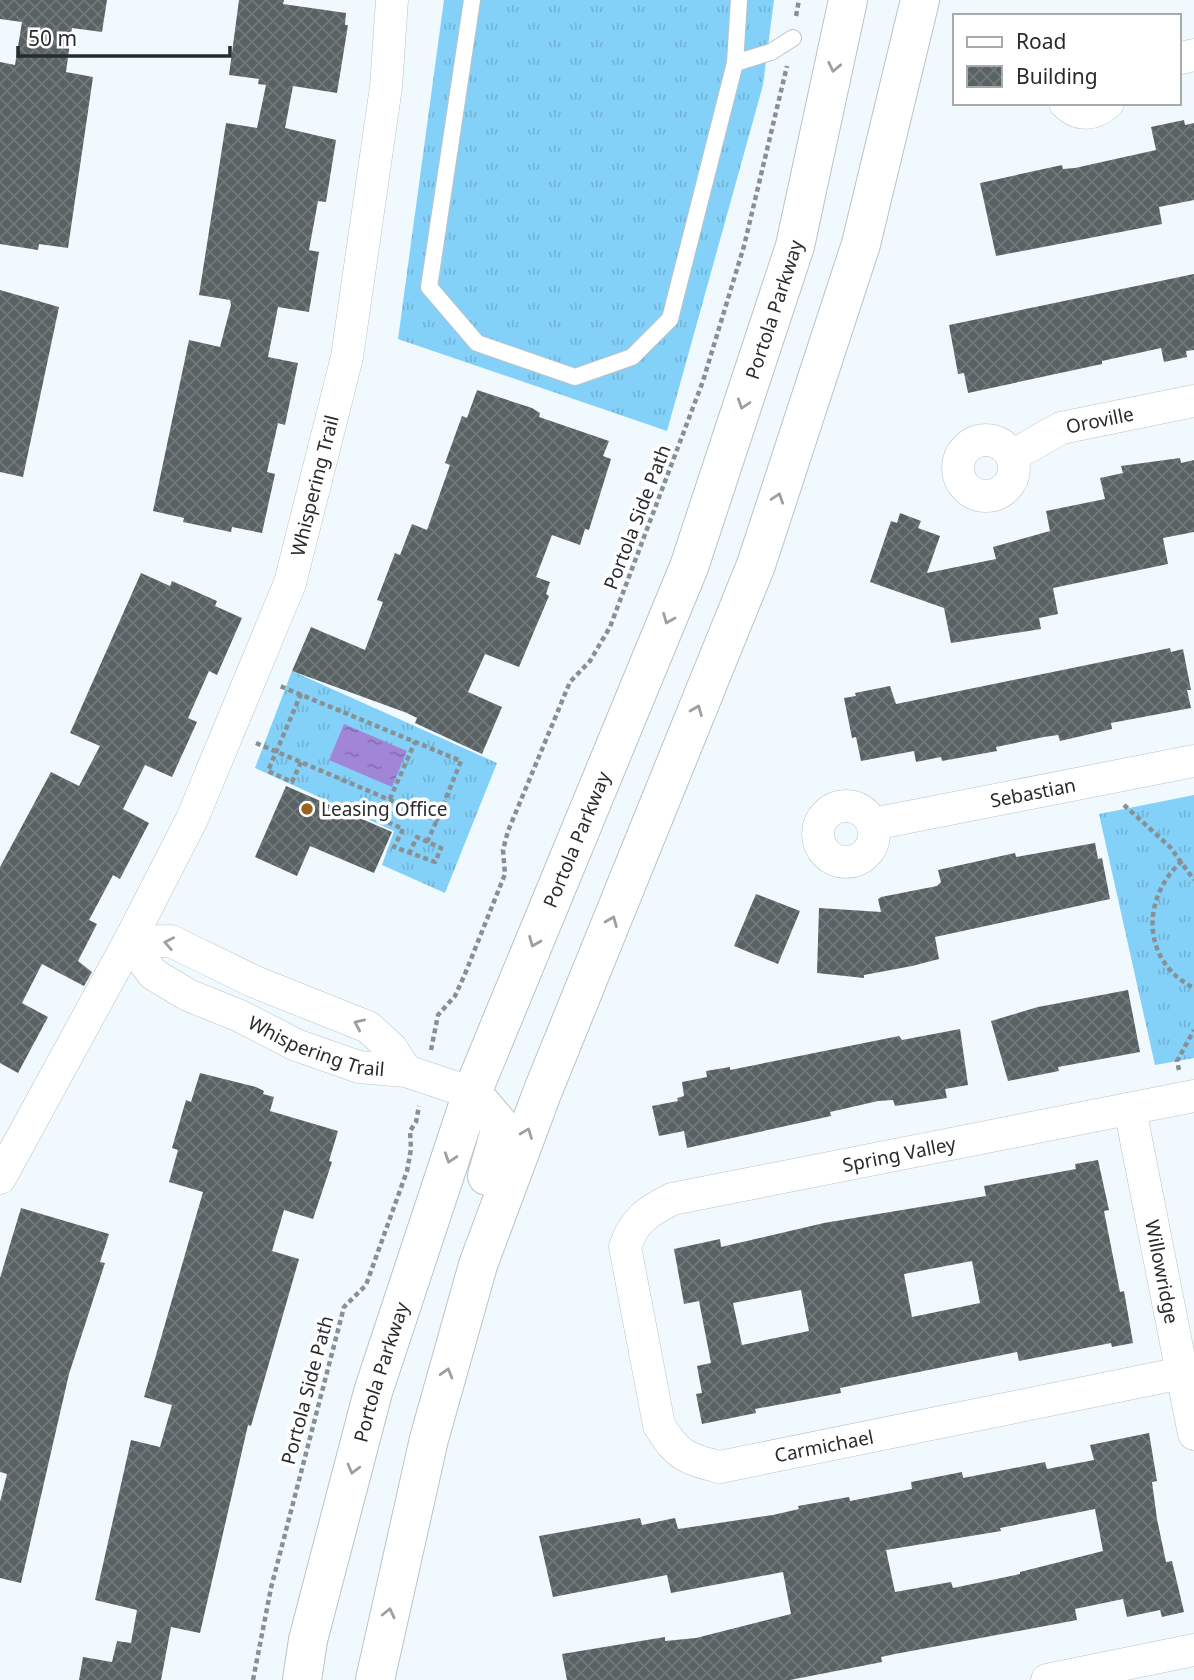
<svg xmlns="http://www.w3.org/2000/svg" width="1194" height="1680" viewBox="0 0 1194 1680" font-family="'Noto Sans',sans-serif">
<style>
.grass{fill:url(#grass-tufts)}
.water{fill:url(#water-ripples)}
.building{fill:url(#building-cross-hatch);fill-rule:evenodd}
.lines{fill:none;stroke-linecap:round;stroke-linejoin:round}
.lane-casing{stroke:#bac3c9;stroke-width:18}
.street-casing{stroke:#bac3c9;stroke-width:33}
.primary-casing{stroke:#bac3c9;stroke-width:40}
.path{stroke:#899093;stroke-width:4.5;stroke-dasharray:5 3.5;stroke-linecap:butt}
.lane{stroke:#fff;stroke-width:16}
.street{stroke:#fff;stroke-width:32}
.primary{stroke:#fff;stroke-width:38}
.oneway{stroke:#9ea0a0}
.poi-dot{fill:#9a611e;stroke:#fff;stroke-width:2.5}
.labels{text-anchor:middle;dominant-baseline:central;stroke-width:7;stroke-linejoin:round;paint-order:stroke}
.street-label{font-size:19px;fill:#282b2d;stroke:#fff}
.poi-label{font-size:19px;fill:#282b2d;stroke:#fff;text-anchor:start}
</style>
<defs>
<pattern id="grass-tufts" width="24" height="20" patternUnits="userSpaceOnUse" patternTransform="scale(1.75)"><rect width="24" height="20" fill="#83d1f9"/><path d="M3 7l-1-3M5 7V3M7 7l1-3M15 17l-1-3M17 17v-4M19 17l1-3" fill="none" stroke="#71b4d6"/></pattern>
<pattern id="water-ripples" width="26" height="14" patternUnits="userSpaceOnUse" patternTransform="scale(1.75)"><rect width="26" height="14" fill="#a186d7"/><path d="M2 4q2-2 4 0t4 0M15 11q2-2 4 0t4 0" fill="none" stroke="#836eaf"/></pattern>
<pattern id="building-cross-hatch" width="8" height="8" patternUnits="userSpaceOnUse" patternTransform="scale(1.75)"><rect width="8" height="8" fill="#586262"/><path d="M0 0l8 8M0 8l8-8" fill="none" stroke="#72797a"/></pattern>
</defs>
<rect width="100%" height="100%" fill="#eff9fe"/>
<g class="grass">
<path d="M444,0H774L763,85L667,431L398,339Z"/>
<path d="M292,671L497,763L445,893L382,865L394,831L255,768Z"/>
<path d="M1194,795V1058L1155,1065L1099,814Z"/>
</g>
<path class="water" d="M344,724L407,751L392,787L329,760Z"/>
<g class="building">
<path d="M0,0H107L102,32L72,28L66,72L93,77L68,248L39,244L38,250L0,244V62L15,65L22,22L0,19Z"/>
<path d="M239,0H284L283,4L346,13L345,25H348L337,93L293,86L285,128L336,140L326,202L318,201L309,250L319,252L309,312L278,307L268,357L298,363L285,425L278,423L267,472L275,474L262,533L232,527L231,532L183,522L184,518L153,511L189,340L220,347L231,305L230,300L199,295L226,123L257,128L266,85L258,84L259,79L229,75Z"/>
<path d="M1184,120L1185,125L1194,123V200L1159,207L1162,224L996,256L980,183L1062,165L1063,169L1075,168L1156,150L1151,127Z"/>
<path d="M1194,274V350L1186,351L1187,357L1164,362L1161,348L1102,361V364L968,393L964,373L958,374L949,325Z"/>
<path d="M0,290L59,307L23,477L0,472Z"/>
<path d="M477,390L532,408L540,413L539,417L609,441L603,456L611,459L589,530L585,529L580,545L552,535L536,577L550,582L546,594L549,596L519,667L485,654L468,692L502,707L482,754L415,723L417,718L407,713L292,671L311,627L365,650L383,602L377,600L395,553L400,555L412,524L427,530L450,465L445,463L462,416L467,418Z"/>
<path d="M1180,458L1181,463L1194,460V532L1163,538L1168,564L1053,588L1058,614L1039,618L1041,629L951,643L944,608L870,582L891,521L897,523L900,513L921,521L918,528L940,536L927,573L996,559L993,547L1050,531L1046,511L1105,499L1100,478L1123,473L1121,466Z"/>
<path d="M141,573L170,586L172,581L217,601L215,606L242,618L217,675L209,671L188,718L197,722L172,777L145,765L123,809L149,823L120,879L113,875L89,920L97,924L78,961L92,972L84,986L42,964L22,1003L48,1017L18,1073L0,1063V867L51,772L79,786L100,746L70,733Z"/>
<path d="M1170,648L1171,652L1183,649L1191,690H1187L1191,708L1111,723L1112,729L1060,741L1058,735L1044,737L996,747L997,751L942,761L941,757L916,762L914,751L861,761L856,737L852,738L844,698L856,696L855,693L890,686L896,704Z"/>
<path d="M286,786L392,832L374,873L310,846L297,876L255,857Z"/>
<path d="M1095,843L1098,859L1102,858L1110,899L935,937L939,959L912,966L864,975V978L817,973L819,908L881,912L878,899L881,897L937,886L941,882L938,870L1015,853L1016,857Z"/>
<path d="M756,894L800,911L778,964L734,946Z"/>
<path d="M1128,990L1140,1052L1058,1067L1059,1071L1008,1081L991,1021L1038,1007Z"/>
<path d="M960,1029L968,1085L945,1089L947,1098L895,1106L893,1100L878,1101L830,1112L831,1116L687,1148L684,1131L659,1136L652,1106L678,1101L677,1098L684,1096L682,1082L707,1077L706,1071L730,1067V1070L899,1036L902,1040Z"/>
<path d="M200,1073L256,1087L264,1091L263,1094L274,1097L270,1111L338,1131L329,1161L332,1162L313,1219L284,1210L272,1251L299,1259L251,1426L248,1425L200,1633L171,1627L161,1680H79L83,1657L112,1662L117,1641L131,1643L137,1610L95,1600L131,1440L160,1447L172,1405L144,1397L203,1192L169,1182L178,1150L172,1148L186,1100L191,1102Z"/>
<path d="M1098,1160L1109,1210L1104,1211L1120,1292L1124,1291L1133,1343L1112,1347L1111,1343L1019,1361L1017,1352L840,1388L841,1393L755,1409L756,1413L702,1424L696,1394L702,1393L697,1366L711,1363L699,1301L684,1304L674,1249L720,1239L721,1247L824,1223L986,1196L984,1186L1076,1169L1075,1164ZM972,1261L980,1303L912,1317L904,1274ZM801,1290L809,1331L742,1345L733,1303Z"/>
<path d="M21,1208L109,1234L100,1262L105,1263L69,1374L21,1583L0,1578V1502L7,1474L0,1472V1278Z"/>
<path d="M1149,1433L1157,1481L1152,1482L1157,1519L1166,1562L1172,1561L1184,1612L1162,1617L1160,1610L1127,1617L1123,1599L1075,1609L1077,1620L895,1654L881,1657L882,1662L790,1680H567L562,1654L665,1637V1641L696,1638L791,1614L783,1572L671,1593L667,1575L553,1597L539,1536L640,1518L642,1525L675,1518L678,1529L773,1515L799,1509L798,1506L849,1497L850,1501L912,1489L911,1482L962,1472L963,1478L1045,1462L1047,1469L1094,1460L1090,1445ZM1095,1509L1103,1551L1020,1572V1574L953,1588L951,1582L895,1592L886,1550L1001,1531L1000,1528Z"/>
</g>
<g class="lines">
<defs>
<g id="lane">
<path d="M472,0L429,287L477,343L575,377L632,357L670,319L735,63L739,0"/>
<path d="M735,63L771,52L793,38"/>
</g>
<g id="street">
<path d="M1178,59L1194,55"/>
<path d="M1065,103C1079,117 1094,115 1108,103"/>
<circle cx="986" cy="468" r="28"/>
<path id="s1" d="M1012,456L1061,428L1194,401"/>
<circle cx="846" cy="834" r="28"/>
<path id="s2" d="M873,824L1194,761"/>
<path id="s3" d="M129,942L153,974L188,995L240,1016L296,1045L359,1067L406,1071L472,1093"/>
<path d="M129,942L171,941L253,981L368,1027L392,1049L406,1071"/>
<path id="s4" d="M1130,1109L1194,1434"/>
<path id="s5" d="M0,1178L129,942L192,819L290,583L347,357L386,87L392,0"/>
<path id="s6" d="M1182,1373L720,1467C688,1460 676,1455 659,1425L625,1247C634,1220 647,1212 672,1199L1194,1096"/>
<path d="M1047,1680L1194,1650"/>
</g>
<g id="primary">
<path d="M472,1093L501,1127L487,1176"/>
<path id="s7" d="M302,1680L308,1640L373,1392L472,1093L689,567L795,246L848,0"/>
<path d="M375,1680L429,1439L478,1265L542,1093L756,565L861,244L920,0"/>
</g>
</defs>
<use href="#lane" class="lane-casing"/>
<use href="#street" class="street-casing"/>
<use href="#primary" class="primary-casing"/>
<g class="path">
<path d="M796,16L799,0"/>
<path d="M256,743L437,820L461,761L280,686"/>
<path d="M301,762L292,782L268,771L301,694"/>
<path d="M1124,805L1170,847L1194,880"/>
<path d="M427,842L437,820"/>
<path d="M409,854L417,837L441,848L435,862L394,847L403,829L381,819L415,742"/>
<path d="M1182,861C1140,899 1142,962 1194,988"/>
<path d="M431,1050L438,1015L455,996L465,974L505,874L503,850L508,831L570,682L590,661L610,627L703,381L744,246L787,66"/>
<path d="M1179,1070L1177,1061L1194,1030"/>
<path d="M253,1680L271,1588L344,1307L366,1285L407,1171L411,1149L410,1131L416,1122L419,1106"/>
</g>
<use href="#lane" class="lane"/>
<use href="#street" class="street"/>
<use href="#primary" class="primary"/>
</g>
<defs><path id="oneway-chevron" d="M-2-3.5L2.5 0L-2 3.5" fill="none" stroke-width="1.6" stroke-linecap="round" stroke-linejoin="round" transform="scale(1.75)"/></defs>
<g class="oneway">
<use href="#oneway-chevron" transform="translate(834 67) rotate(102)"/>
<use href="#oneway-chevron" transform="translate(743 404) rotate(108)"/>
<use href="#oneway-chevron" transform="translate(778 498) rotate(-72)"/>
<use href="#oneway-chevron" transform="translate(668 619) rotate(112)"/>
<use href="#oneway-chevron" transform="translate(697 710) rotate(-68)"/>
<use href="#oneway-chevron" transform="translate(612 921) rotate(-68)"/>
<use href="#oneway-chevron" transform="translate(534 942) rotate(112)"/>
<use href="#oneway-chevron" transform="translate(169 943) rotate(-169)"/>
<use href="#oneway-chevron" transform="translate(359 1024) rotate(-156)"/>
<use href="#oneway-chevron" transform="translate(527 1133) rotate(-69)"/>
<use href="#oneway-chevron" transform="translate(450 1158) rotate(108)"/>
<use href="#oneway-chevron" transform="translate(447 1373) rotate(-74)"/>
<use href="#oneway-chevron" transform="translate(353 1469) rotate(105)"/>
<use href="#oneway-chevron" transform="translate(389 1613) rotate(-77)"/>
</g>
<circle class="poi-dot" cx="307" cy="809" r="7"/>
<g class="labels">
<g class="street-label">
<text stroke="none"><textPath href="#s7" startOffset="1452">Portola Parkway</textPath></text>
<text stroke="none"><textPath href="#s1" startOffset="96">Oroville</textPath></text>
<text stroke="none"><textPath href="#s5" startOffset="763">Whispering Trail</textPath></text>
<text transform="translate(637 517) rotate(-69)">Portola Side Path</text>
<text stroke="none"><textPath href="#s2" startOffset="163">Sebastian</textPath></text>
<text stroke="none"><textPath href="#s7" startOffset="886">Portola Parkway</textPath></text>
<text stroke="none"><textPath href="#s3" startOffset="220">Whispering Trail</textPath></text>
<text stroke="none"><textPath href="#s6" startOffset="1031">Spring Valley</textPath></text>
<text stroke="none"><textPath href="#s4" startOffset="166">Willowridge</textPath></text>
<text stroke="none"><textPath href="#s7" startOffset="318">Portola Parkway</textPath></text>
<text transform="translate(307 1390) rotate(-75)">Portola Side Path</text>
<text transform="translate(824 1446) rotate(-11)">Carmichael</text>
</g>
<g class="poi-label">
<text x="321" y="809">Leasing Office</text>
</g>
</g>
<rect x="953" y="14" width="228" height="91" fill="#ffffff" stroke="#a9aaab" stroke-width="2"/>
<rect x="967" y="37" width="35" height="10" fill="#ffffff" stroke="#a9aaab" stroke-width="2"/>
<text x="1016" y="49" font-size="21" fill="#282b2d">Road</text>
<rect x="967" y="66" width="35" height="21" fill="url(#building-cross-hatch)" stroke="#a9aaab" stroke-width="2"/>
<text x="1016" y="84" font-size="21" fill="#282b2d">Building</text>
<path d="M18 46v10h212v-10" fill="none" stroke="#282b2d" stroke-width="3.5"/>
<text x="28" y="46" font-size="21" fill="#282b2d" stroke="#ffffff" stroke-width="5" paint-order="stroke">50 m</text>
</svg>
